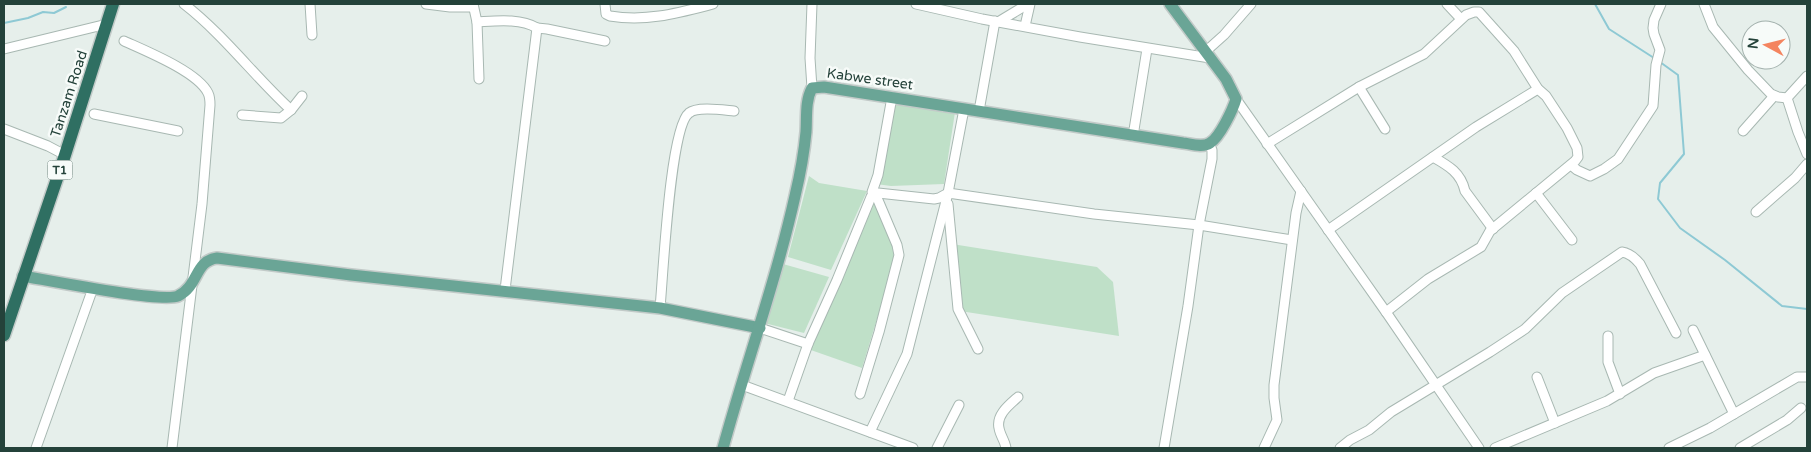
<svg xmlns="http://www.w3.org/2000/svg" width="1811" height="452" viewBox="0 0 1811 452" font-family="'Varela Round',sans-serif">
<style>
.green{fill:#bfe0c8}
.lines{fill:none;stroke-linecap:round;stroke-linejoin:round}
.stream{stroke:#8ec9d4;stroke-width:2}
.minor-casing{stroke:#a8b8b2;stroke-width:11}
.major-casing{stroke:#c2cac8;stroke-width:14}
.highway-casing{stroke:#c2cac8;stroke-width:15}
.minor{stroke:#fff;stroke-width:9}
.major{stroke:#6aa596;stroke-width:11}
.highway{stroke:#2f6f62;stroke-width:12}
.labels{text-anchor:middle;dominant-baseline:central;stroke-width:5;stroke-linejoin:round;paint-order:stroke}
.shield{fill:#f7fbf9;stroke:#637a73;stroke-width:1}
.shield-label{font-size:12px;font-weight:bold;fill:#24423a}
.street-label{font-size:14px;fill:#24423a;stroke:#f7fbf9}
</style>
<rect width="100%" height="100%" fill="#e6efeb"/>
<g class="green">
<path d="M887,103L955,112L944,184L891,186L876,184Z"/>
<path d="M809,176L819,183L867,191L831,270L788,257Z"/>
<path d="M875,197L899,247L862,368L808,349Z"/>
<path d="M952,244L1097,267L1113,282L1119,336L960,311Z"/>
<path d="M783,264L829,277L804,333L764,323Z"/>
</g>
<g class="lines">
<g class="stream">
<path d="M1595,4L1609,29L1654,58"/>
<path d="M4,23L28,18L43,12L54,13L66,7"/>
<path d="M1660,62L1678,75L1684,154L1660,183L1658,199L1680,228L1725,260L1782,306L1807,309"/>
</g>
<defs>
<g id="minor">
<path d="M184,4C224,35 254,76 291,110"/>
<path d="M310,4L312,35"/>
<path d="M426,4L450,7H473"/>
<path d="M473,4L477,22C496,21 520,18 537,28L505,290"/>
<path d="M605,4L606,14L610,16C647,22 678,13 713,4"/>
<path d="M812,4L810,58L812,88"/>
<path d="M916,4L982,19L1080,37L1210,58"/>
<path d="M1447,4L1461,19"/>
<path d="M1704,4L1713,27L1748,70L1771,94L1778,97L1787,98"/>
<path d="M477,22L479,79"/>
<path d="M998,22L1028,4"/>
<path d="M1025,26L1030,4"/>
<path d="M537,28L547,29L605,41"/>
<path d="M124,41C146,51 198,72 208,93C210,97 210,101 210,105L202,204L172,448"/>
<path d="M4,49L107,24"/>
<path d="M1205,52L1224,35L1251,4"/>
<path d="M1807,76L1787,98L1798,132L1807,154"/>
<path d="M1359,87L1385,129"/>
<path d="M1236,99L1386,312L1479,448"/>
<path d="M979,111L995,21"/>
<path d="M94,114L178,131"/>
<path d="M242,115L281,118L291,110L302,96"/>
<path d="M4,129L48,146L65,155"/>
<path d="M1743,131L1774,96"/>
<path d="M1133,136L1147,49"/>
<path d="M1267,144L1359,87L1424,54L1466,15L1474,12H1479L1514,51L1538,89L1546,96L1567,128L1577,148L1578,157L1575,161L1490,231L1481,247L1428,279L1386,312"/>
<path d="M1433,157C1449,166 1461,173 1465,191L1493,229"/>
<path d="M1571,165L1577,170L1590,176L1604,169L1618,159L1653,106L1656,65L1660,50L1654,34L1653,28L1654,20L1661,4"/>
<path d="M872,192L878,175L892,97"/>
<path d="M1536,193L1572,240"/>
<path d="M948,204L958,309L978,349"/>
<path d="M1756,212L1795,178L1807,164"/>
<path d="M1328,230L1476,127L1538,89"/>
<path d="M660,308C663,277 670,127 689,113C697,106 723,110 734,111"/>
<path d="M760,328L808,344"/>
<path d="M1693,330L1734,414"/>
<path d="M1608,336V362L1620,394"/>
<path d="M1537,377L1555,423"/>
<path d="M742,385L913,448"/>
<path d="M860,394L879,332L899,255L897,245L875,193"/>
<path d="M788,401L808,344L837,280L871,197L875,193H878L934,199L939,198L948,193L964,109"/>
<path d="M870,432L907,354L948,193L1094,214L1199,225L1292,240"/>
<path d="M36,448L93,288"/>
<path d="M937,448L959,405"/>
<path d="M1006,448C1005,441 1000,435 999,428C996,415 1009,405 1018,397"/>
<path d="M1164,448L1188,306L1199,225L1212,159V150L1209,144"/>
<path d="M1264,448L1277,420L1274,398V385L1296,213L1301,191"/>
<path d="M1340,448L1350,440L1369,430L1391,412L1490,352L1525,329L1562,293L1622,252C1630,253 1635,258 1640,264L1676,333"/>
<path d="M1495,448L1607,401L1654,373L1705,355"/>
<path d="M1669,448L1710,428L1797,377H1807"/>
<path d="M1740,448L1787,420L1801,408"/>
</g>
<g id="major">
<path d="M23,276C47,280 161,303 178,296C199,286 194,261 217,258L351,275L660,308L760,328"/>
<path d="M723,448C746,364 776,281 795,196C800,175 804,154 806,132C807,117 805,101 812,88L824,87L1183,143C1191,144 1203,148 1210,143C1220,137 1233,109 1236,99L1226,79L1170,4"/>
</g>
<path id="highway" d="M4,335L65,155L113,4"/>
</defs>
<use href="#minor" class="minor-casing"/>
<use href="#major" class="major-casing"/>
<use href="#highway" class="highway-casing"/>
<use href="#minor" class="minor"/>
<use href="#major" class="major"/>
<use href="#highway" class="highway"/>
</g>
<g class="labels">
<rect class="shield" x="47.5" y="160.5" width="25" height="19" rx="4"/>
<g class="shield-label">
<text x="60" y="170">T1</text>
</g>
<g class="street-label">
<text transform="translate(870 79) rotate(8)">Kabwe street</text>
<text transform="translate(69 94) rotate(-72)">Tanzam Road</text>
</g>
</g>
<rect width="1811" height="452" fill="none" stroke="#24423a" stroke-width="10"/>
<g transform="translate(1766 45) rotate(277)"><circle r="24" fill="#f7fbf9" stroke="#a3b1ad"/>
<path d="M0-4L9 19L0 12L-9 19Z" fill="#f4845f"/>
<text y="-8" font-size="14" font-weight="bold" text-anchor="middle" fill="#24423a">N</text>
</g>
</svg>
